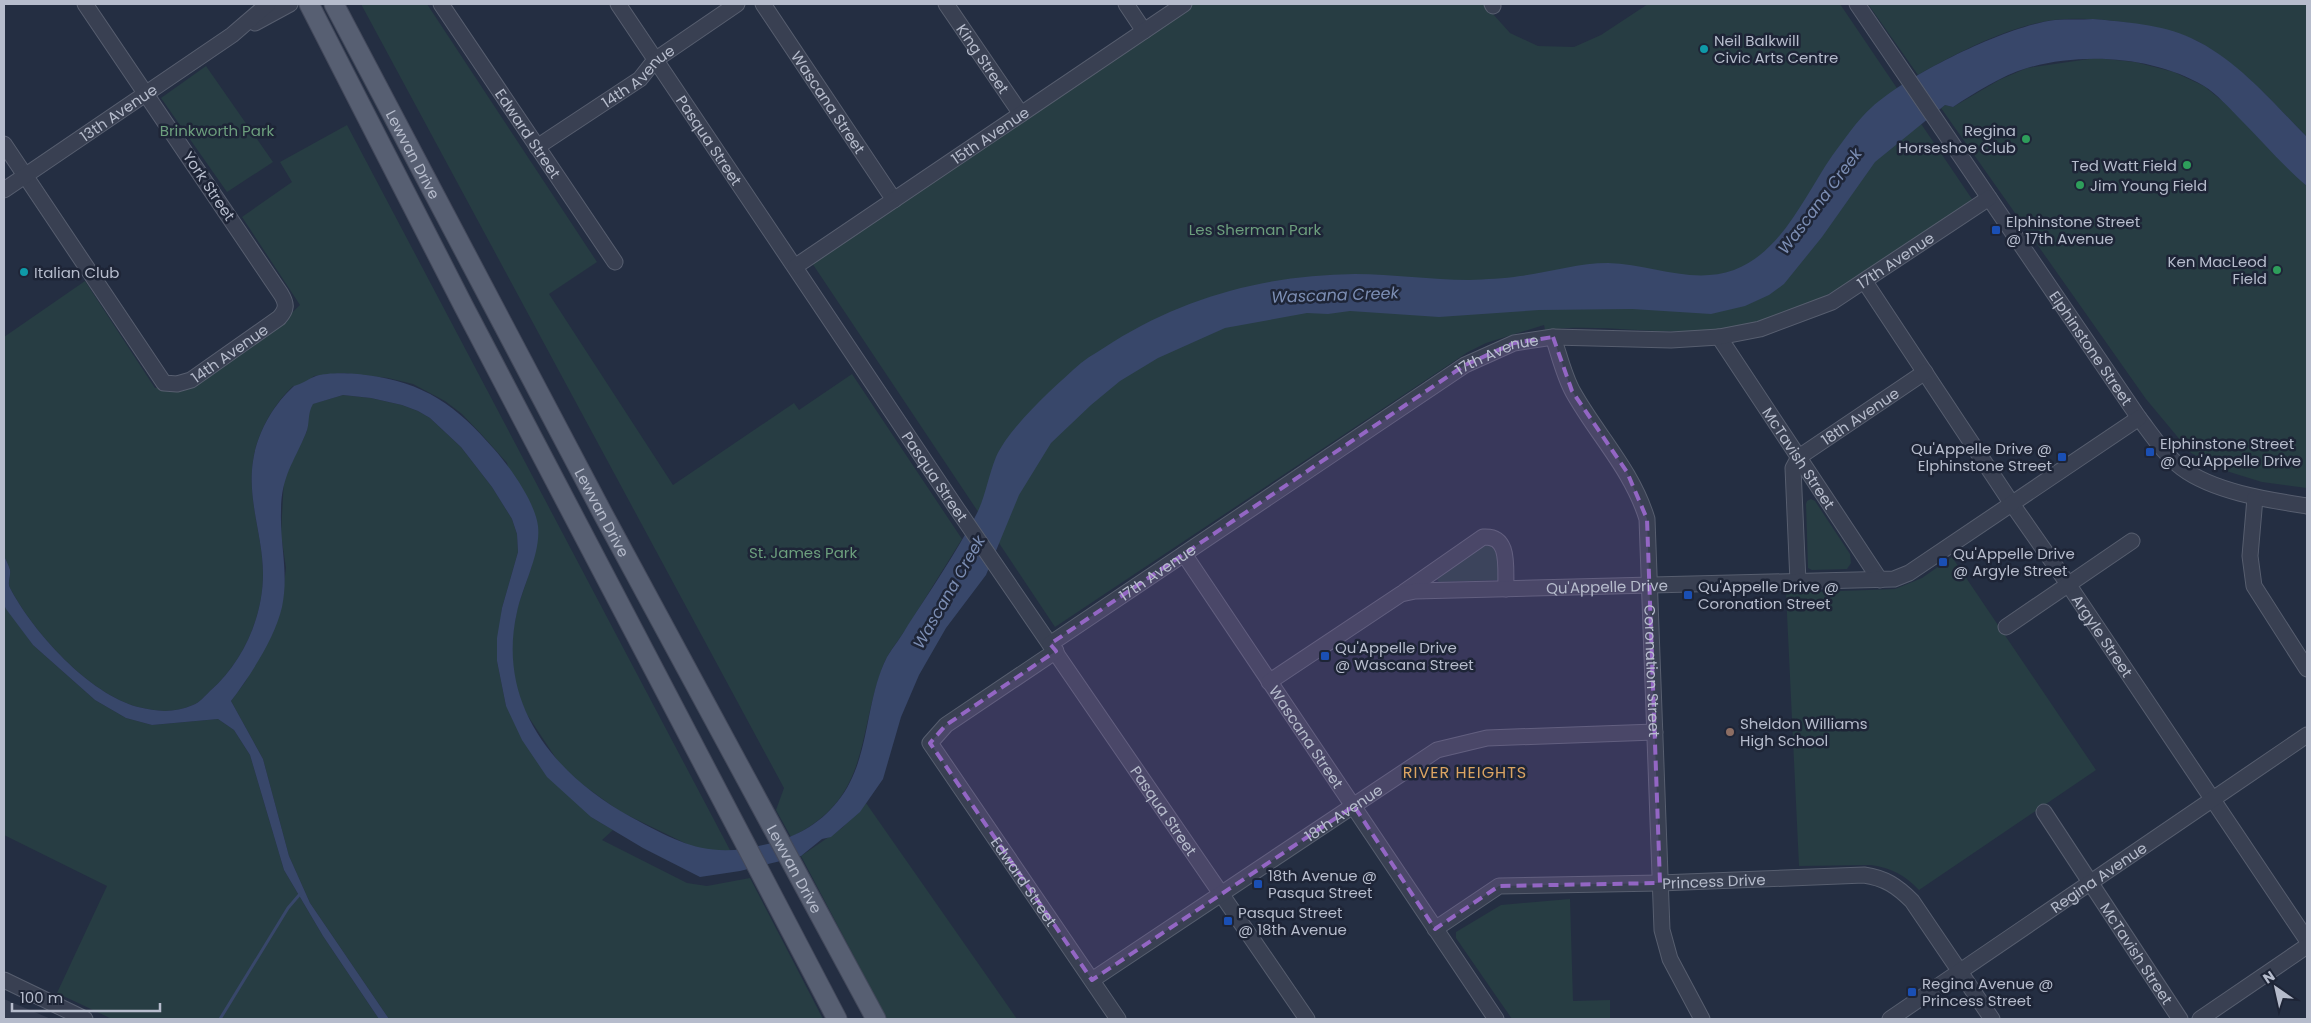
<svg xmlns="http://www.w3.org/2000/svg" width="2311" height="1023" viewBox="0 0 2311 1023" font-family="Poppins,sans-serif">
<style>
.airport{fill:#333b4f}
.green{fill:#273d43}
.water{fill:#38476a}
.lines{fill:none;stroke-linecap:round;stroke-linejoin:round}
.stream{stroke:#38476a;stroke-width:3}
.minor-casing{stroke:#575e6f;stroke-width:17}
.major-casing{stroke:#43495b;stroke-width:21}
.minor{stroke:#394052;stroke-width:15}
.major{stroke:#575f72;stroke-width:19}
.marked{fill:#9366c4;fill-opacity:0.2;stroke:#9366c4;stroke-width:4;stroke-dasharray:10 6;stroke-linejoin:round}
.culture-dot{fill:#0f9aa8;stroke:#1e2537;stroke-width:2}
.leisure-dot{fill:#2e9e5b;stroke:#1e2537;stroke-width:2}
.transit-dot{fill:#1a4fb4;stroke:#1e2537;stroke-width:2}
.education-dot{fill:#8d6e63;stroke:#1e2537;stroke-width:2}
.labels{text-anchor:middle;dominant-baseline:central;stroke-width:5;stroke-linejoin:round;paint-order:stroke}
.poi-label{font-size:15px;fill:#b6bccc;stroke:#1e2537;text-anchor:start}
.street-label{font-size:15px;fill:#b6bccc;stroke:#1e2537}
.park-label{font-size:15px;fill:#6c9e7d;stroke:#1e2537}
.water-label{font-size:16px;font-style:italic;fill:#7c8eb4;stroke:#1e2537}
.neighbourhood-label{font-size:16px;letter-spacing:1px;fill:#dba462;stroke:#1e2537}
</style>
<rect width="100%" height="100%" fill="#242e42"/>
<path class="airport" d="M4,999L51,1019H4Z"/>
<g class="green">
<path d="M361,4H427L597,262L549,294L673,485L794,403L799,410L852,374L962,539C944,568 926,597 908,626C901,637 891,649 885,661C856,731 873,798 791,837L776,810L784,788Z"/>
<path d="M1193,4H1484L1510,33L1538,46L1574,47L1601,35L1648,4H1840L1974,202C1894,255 1814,319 1715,330C1658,336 1602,323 1545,330L1544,325L1486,343L1468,352L1055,627L812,263Z"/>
<path d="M1868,4H2307V137C2277,107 2248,74 2212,50C2193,36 2171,31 2149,27C2118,20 2085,17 2054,20C2009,26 1957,53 1918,75Z"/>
<path d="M2096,58L2135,62L2174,72L2204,86L2226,104L2307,186V488L2262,482L2223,470L2191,453L2146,399L1941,108L1945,105L1953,107L1999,80L2027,68Z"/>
<path d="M206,66L273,162L227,192L161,98Z"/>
<path d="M347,125L731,852L697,849L619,811L579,782L559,763L526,713L517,692L512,670L511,641L518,606L532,565L507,463L482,435L462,414L445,401L413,384L388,378L343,373L314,376L301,387L293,386C273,405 257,433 253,461C247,500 263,536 263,574C263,617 243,662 210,691C205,696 199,703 193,705C174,713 158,712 138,707C89,694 33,632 10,588C7,583 11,576 10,570C9,566 6,560 4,556V337L85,281L155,388H189L268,336L300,305L242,217L292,182L280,162Z"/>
<path d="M343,395L371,398L402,405L418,411L430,418L461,447L492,487L512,519L517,534L518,552L502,608L497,661L506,706L591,817L613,830L602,840L687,883L707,886L750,878L823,1019H389L310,903L289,856L263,759L231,701L245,682L267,642L281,608L286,568L281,534L284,478L307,431L308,413L312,404Z"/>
<path d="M1811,499L1815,501L1850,554L1851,563L1847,569L1812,570L1808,568L1806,504L1807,501Z"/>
<path d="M1486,543C1500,549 1500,564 1501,578L1497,580L1439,582L1436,578Z"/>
<path d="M1952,557L2096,770L1919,890C1905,875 1891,868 1871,865L1799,866L1786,593L1895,589L1922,578Z"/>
<path d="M4,605L33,645L95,700L126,718L152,725L218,719L234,730L250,755L284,870L323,936L379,1019H112L57,993L107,886L4,835Z"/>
<path d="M866,803L1017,1019H887L801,856L842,828Z"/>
<path d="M1570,899L1573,1001L1610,1000V1019H1512L1456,938V932L1501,905Z"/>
</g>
<path class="water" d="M2093,19C2125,22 2161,24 2191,38C2237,59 2272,102 2307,137V186C2283,166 2262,141 2240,119C2229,108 2217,94 2204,86C2153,56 2083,52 2027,68C2001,76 1976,92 1953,107L1945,105L1875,162L1822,237L1784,284L1769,295L1745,306L1711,314L1632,309L1539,310L1439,317L1350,311L1328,314L1307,313L1225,328L1158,358L1120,381L1091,405L1051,443L1019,495L986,575L946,628L919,675L901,717L883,779L860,812L831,837L822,839L801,856L740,871L700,877L643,848L591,817L547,777L522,740L506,706L497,661V638L502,608L518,552L517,534L512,519L492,487L461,447L430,418L418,411L402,405L371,398L343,395L313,404C307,414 310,424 306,433C293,464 281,477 281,512C280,546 289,573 282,607C275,638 250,676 231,701L263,759L289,856L310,903L389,1019H379L323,936L284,870L250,755L234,730L218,719L152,725L126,718L95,700L33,645L6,609L4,605V556C6,560 9,566 10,570C11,576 7,583 10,588C33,632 89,694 138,707C158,712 174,713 193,705C199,703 205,696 210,691C243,662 263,617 263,574C263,536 247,500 253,461C257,433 273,405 294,386C302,384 308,379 316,376C328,372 353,373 366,375C424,382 457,406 494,449C510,467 535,502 538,526C541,554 523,584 517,612C496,703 554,775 631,817C679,843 708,859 763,845C794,838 818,826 838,801C871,760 864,702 887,657C893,647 902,636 908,625C931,590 955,554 975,517C985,499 988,477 996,457C1010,426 1055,386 1081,363C1091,355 1103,349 1113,342C1187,296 1268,275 1355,274C1393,274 1431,280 1469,280C1486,279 1504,279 1520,276C1550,272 1579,263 1608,263C1651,264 1692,285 1734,270C1782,252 1805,195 1832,156C1844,140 1857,120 1872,107C1909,74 2006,26 2055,20C2067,19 2081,20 2093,19Z"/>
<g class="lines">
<path class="stream" d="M220,1019L288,908L300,894"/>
<defs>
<g id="minor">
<path id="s1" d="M441,4L615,262"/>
<path id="s2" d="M618,4L955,506L1307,1019"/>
<path id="s3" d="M763,4L894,200"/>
<path id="s4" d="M946,4L1021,114"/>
<path d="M1126,4L1144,31"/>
<path d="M1492,4L1493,6"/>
<path id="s5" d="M1857,4L2139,418C2152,435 2165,455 2182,468C2214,492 2269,500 2307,506"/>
<path d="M255,23L290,4"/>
<path id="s6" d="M4,144L164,383L177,384L191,380L279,318C287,309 287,304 281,294L85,4"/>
<path id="s7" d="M537,147L640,79L655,60L737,4"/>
<path id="s8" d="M4,190L232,35L268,4"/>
<path id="s9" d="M796,266L1184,4"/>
<path id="s10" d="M1865,282L2012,504L2068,584L2307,940"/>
<path id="s11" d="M1553,337C1559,354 1564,376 1573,392C1597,435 1632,470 1647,519L1662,930L1670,959L1702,1019"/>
<path id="s12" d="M1719,337L1880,580"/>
<path d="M2255,498L2250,556L2254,586L2307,669"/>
<path id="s13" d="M1184,554L1496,1019"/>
<path id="s14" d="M1798,582L1793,468L1799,457L1925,372"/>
<path d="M1404,592L1483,537C1511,535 1505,568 1506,589"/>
<path d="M2006,627L2132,541"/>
<path id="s15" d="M1050,644L1465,365L1514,343L1553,337L1671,340L1719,337L1760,329L1832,302L1989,198"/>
<path id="s16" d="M1056,651L946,725L930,743L1118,1019"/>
<path id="s17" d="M1269,682L1401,594L1415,591L1894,579L1909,573L2139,418"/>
<path id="s18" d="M2044,812L2180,1019"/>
<path id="s19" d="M1435,929L1499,886L1660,883L1864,875C1885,878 1897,886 1912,901L1992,1019"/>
<path d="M4,980L85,1019"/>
<path id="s20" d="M1092,980L1437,750L1487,738L1655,732"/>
<path id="s21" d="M1890,1019L2307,735"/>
<path d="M2200,1019L2307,946"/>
</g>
<g id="major">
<path d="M309,4L463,305L837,1019"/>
<path id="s22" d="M334,4L603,514L876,1019"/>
</g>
</defs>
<use href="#minor" class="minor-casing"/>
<use href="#major" class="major-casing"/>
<use href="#minor" class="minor"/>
<use href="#major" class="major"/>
</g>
<path class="marked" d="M1553,337L1572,391L1627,472L1647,519L1660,883L1499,886L1435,929L1354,806L1092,980L930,743L946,725L1056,651L1050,644L1465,365L1514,343Z"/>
<g class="culture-dot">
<circle cx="1704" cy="49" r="5"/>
<circle cx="24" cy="272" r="5"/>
</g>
<g class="leisure-dot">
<circle cx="2026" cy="139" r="5"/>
<circle cx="2187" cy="165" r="5"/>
<circle cx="2080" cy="185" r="5"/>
<circle cx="2277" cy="270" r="5"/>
</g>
<g class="transit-dot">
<rect x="1991" y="225" width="10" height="10" rx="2.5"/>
<rect x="2145" y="447" width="10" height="10" rx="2.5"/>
<rect x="2057" y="452" width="10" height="10" rx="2.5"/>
<rect x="1938" y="557" width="10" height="10" rx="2.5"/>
<rect x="1683" y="590" width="10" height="10" rx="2.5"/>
<rect x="1320" y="651" width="10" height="10" rx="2.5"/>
<rect x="1253" y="879" width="10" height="10" rx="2.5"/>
<rect x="1223" y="916" width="10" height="10" rx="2.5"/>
<rect x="1907" y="987" width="10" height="10" rx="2.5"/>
</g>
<circle class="education-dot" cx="1730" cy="732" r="5"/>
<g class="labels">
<g class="poi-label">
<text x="1714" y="40">Neil Balkwill<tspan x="1714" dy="17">Civic Arts Centre</tspan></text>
<text x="2016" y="130" text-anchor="end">Regina<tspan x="2016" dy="17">Horseshoe Club</tspan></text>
<text x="2177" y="165" text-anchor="end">Ted Watt Field</text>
<text x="2090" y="185">Jim Young Field</text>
<text x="2006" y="221">Elphinstone Street<tspan x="2006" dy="17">@ 17th Avenue</tspan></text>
<text x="2267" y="261" text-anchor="end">Ken MacLeod<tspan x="2267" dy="17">Field</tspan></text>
<text x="34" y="272">Italian Club</text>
<text x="2160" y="443">Elphinstone Street<tspan x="2160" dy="17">@ Qu'Appelle Drive</tspan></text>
<text x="2052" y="448" text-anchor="end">Qu'Appelle Drive @<tspan x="2052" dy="17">Elphinstone Street</tspan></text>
<text x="1953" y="553">Qu'Appelle Drive<tspan x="1953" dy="17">@ Argyle Street</tspan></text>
<text x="1698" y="586">Qu'Appelle Drive @<tspan x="1698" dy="17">Coronation Street</tspan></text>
<text x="1335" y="647">Qu'Appelle Drive<tspan x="1335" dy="17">@ Wascana Street</tspan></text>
<text x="1740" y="723">Sheldon Williams<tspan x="1740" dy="17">High School</tspan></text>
<text x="1268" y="875">18th Avenue @<tspan x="1268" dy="17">Pasqua Street</tspan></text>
<text x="1238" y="912">Pasqua Street<tspan x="1238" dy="17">@ 18th Avenue</tspan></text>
<text x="1922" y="983">Regina Avenue @<tspan x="1922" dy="17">Princess Street</tspan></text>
</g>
<g class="street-label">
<text stroke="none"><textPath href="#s4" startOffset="66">King Street</textPath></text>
<text stroke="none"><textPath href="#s7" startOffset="124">14th Avenue</textPath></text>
<text stroke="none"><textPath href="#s3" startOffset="118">Wascana Street</textPath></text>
<text stroke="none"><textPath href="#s8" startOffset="138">13th Avenue</textPath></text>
<text stroke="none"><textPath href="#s1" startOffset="156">Edward Street</textPath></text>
<text stroke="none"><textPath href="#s9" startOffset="234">15th Avenue</textPath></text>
<text stroke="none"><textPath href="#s2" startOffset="164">Pasqua Street</textPath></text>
<text stroke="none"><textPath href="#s22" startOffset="170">Lewvan Drive</textPath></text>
<text transform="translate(209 186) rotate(56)">York Street</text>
<text stroke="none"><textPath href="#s15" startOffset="954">17th Avenue</textPath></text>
<text stroke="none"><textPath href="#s5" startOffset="416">Elphinstone Street</textPath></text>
<text stroke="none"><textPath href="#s6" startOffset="362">14th Avenue</textPath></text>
<text stroke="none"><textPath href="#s15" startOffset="534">17th Avenue</textPath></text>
<text stroke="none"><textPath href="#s14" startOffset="200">18th Avenue</textPath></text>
<text stroke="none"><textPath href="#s12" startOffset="145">McTavish Street</textPath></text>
<text stroke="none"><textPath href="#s2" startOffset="569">Pasqua Street</textPath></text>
<text stroke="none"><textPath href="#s22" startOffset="575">Lewvan Drive</textPath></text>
<text stroke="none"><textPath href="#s15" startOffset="129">17th Avenue</textPath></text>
<text stroke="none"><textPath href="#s17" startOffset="365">Qu'Appelle Drive</textPath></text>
<text stroke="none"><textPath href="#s10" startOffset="426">Argyle Street</textPath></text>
<text stroke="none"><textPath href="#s11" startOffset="358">Coronation Street</textPath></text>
<text stroke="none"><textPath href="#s13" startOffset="220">Wascana Street</textPath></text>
<text stroke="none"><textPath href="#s2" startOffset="974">Pasqua Street</textPath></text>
<text stroke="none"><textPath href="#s20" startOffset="302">18th Avenue</textPath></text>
<text stroke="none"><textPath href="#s22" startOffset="980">Lewvan Drive</textPath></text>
<text stroke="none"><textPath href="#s21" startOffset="252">Regina Avenue</textPath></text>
<text stroke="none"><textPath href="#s16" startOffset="324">Edward Street</textPath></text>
<text stroke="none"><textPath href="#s19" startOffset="292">Princess Drive</textPath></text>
<text stroke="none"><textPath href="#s18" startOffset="169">McTavish Street</textPath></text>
</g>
<g class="park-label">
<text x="217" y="130">Brinkworth Park</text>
<text x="1255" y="229">Les Sherman Park</text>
<text x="803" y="552">St. James Park</text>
</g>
<g class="water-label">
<text transform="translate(1820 201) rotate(-53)">Wascana Creek</text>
<text transform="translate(1335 295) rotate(-2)">Wascana Creek</text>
<text transform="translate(949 592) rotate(-60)">Wascana Creek</text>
</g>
<g class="neighbourhood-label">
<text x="1465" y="772">RIVER HEIGHTS</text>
</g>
</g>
<rect width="2311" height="1023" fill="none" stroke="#b6bccc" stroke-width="10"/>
<g transform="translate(2276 988) rotate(326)" stroke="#1e2537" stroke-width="4" paint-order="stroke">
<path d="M0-4L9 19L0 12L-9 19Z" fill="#b6bccc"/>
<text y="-8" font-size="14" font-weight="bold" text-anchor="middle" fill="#b6bccc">N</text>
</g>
<path d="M12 1003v8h148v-8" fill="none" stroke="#b6bccc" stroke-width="2.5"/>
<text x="20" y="1003" font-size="15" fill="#b6bccc" stroke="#1e2537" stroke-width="4" paint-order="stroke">100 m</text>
</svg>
